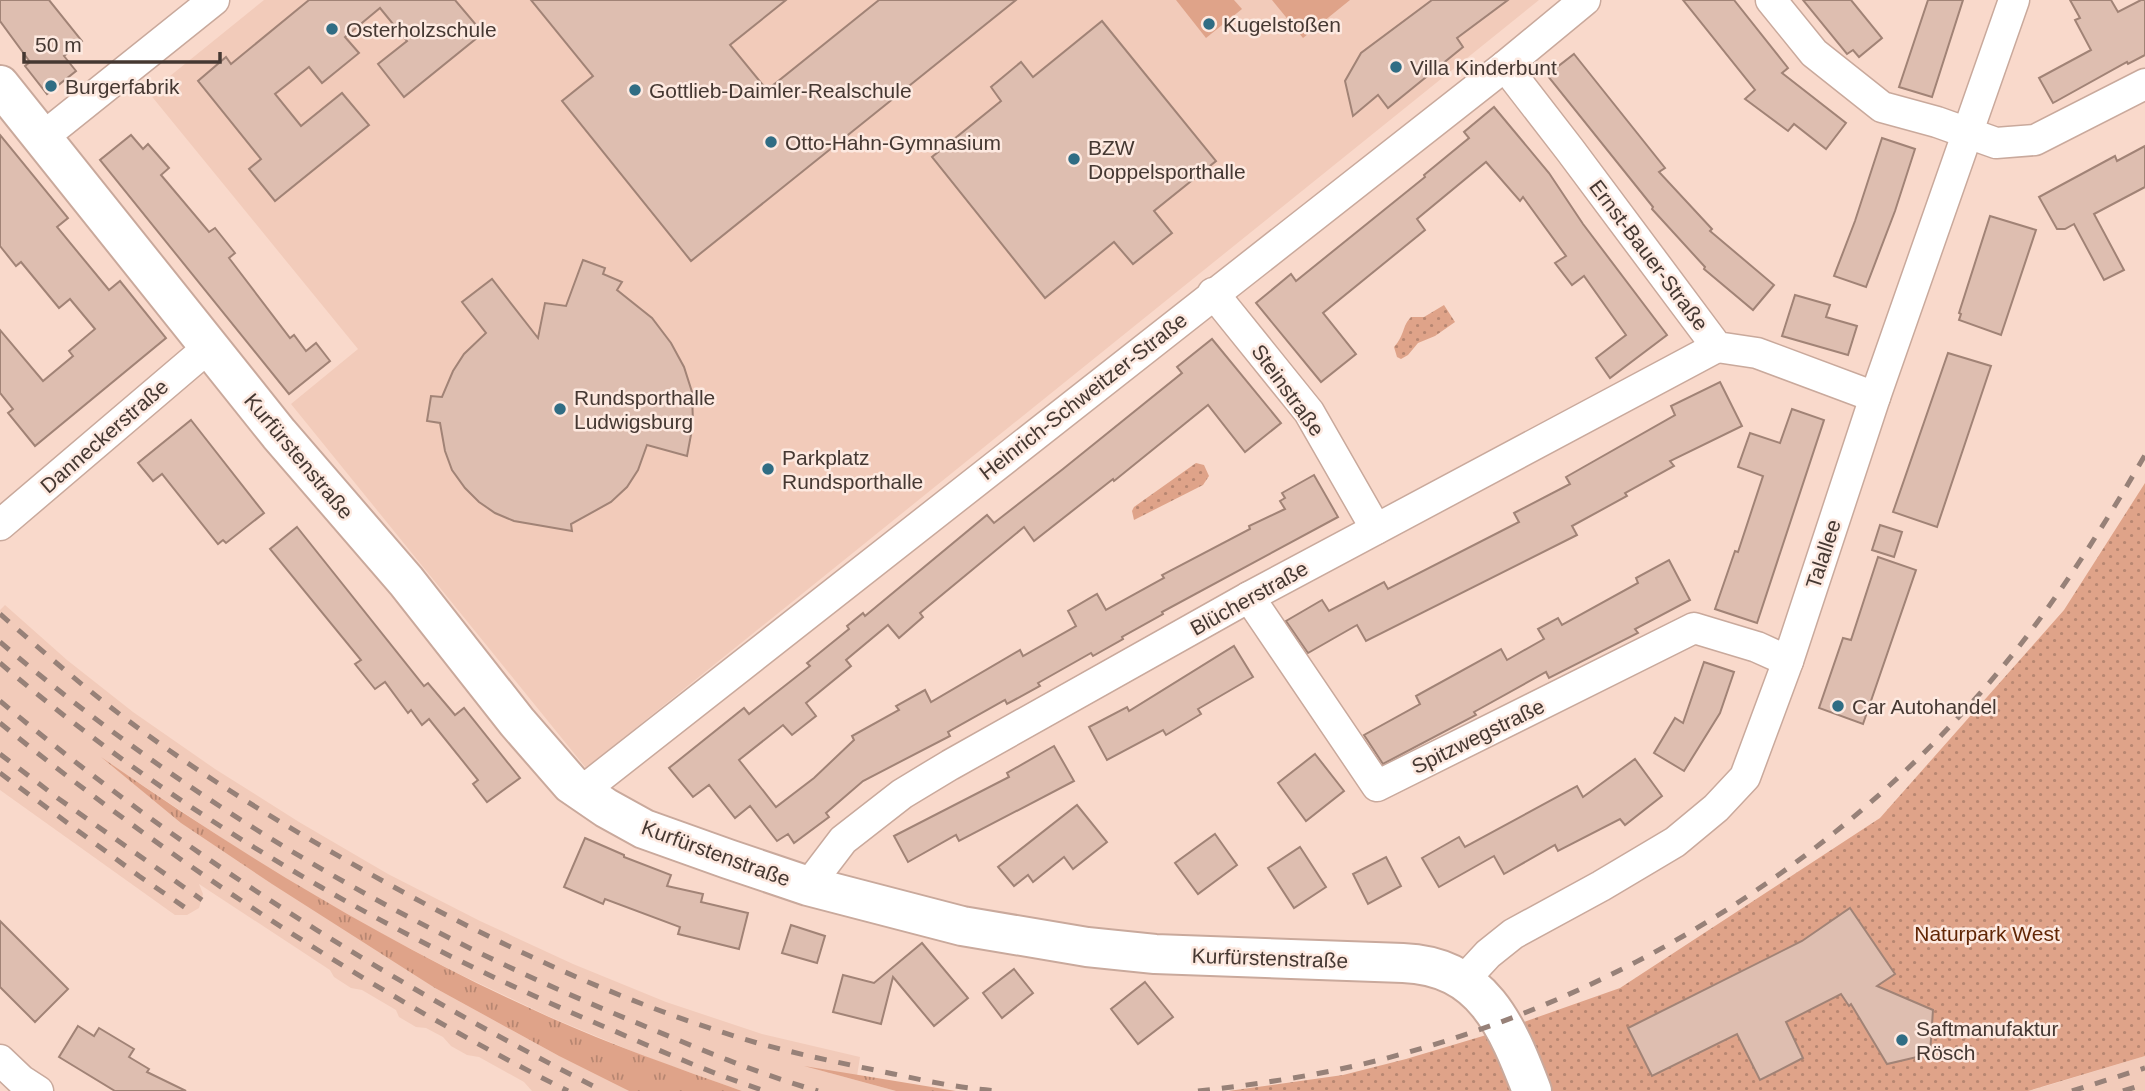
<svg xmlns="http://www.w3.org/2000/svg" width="2145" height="1091" viewBox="0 0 2145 1091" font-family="Arial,sans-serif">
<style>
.built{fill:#f2cbba}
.grass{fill:url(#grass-tufts)}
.park{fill:url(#park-dots)}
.pitch{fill:#dfa389}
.building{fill:#debeb0;stroke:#a18376;stroke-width:2}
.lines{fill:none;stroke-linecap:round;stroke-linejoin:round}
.street-casing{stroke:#c9a99c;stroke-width:33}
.secondary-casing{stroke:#c9a99c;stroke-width:42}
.street{stroke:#fff;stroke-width:30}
.secondary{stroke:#fff;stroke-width:38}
.rail{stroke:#978178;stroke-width:5;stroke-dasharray:12 12;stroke-linecap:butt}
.poi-dot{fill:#306d84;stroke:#fde9e0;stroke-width:2.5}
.labels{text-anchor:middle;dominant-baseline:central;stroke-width:5;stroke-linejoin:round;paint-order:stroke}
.poi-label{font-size:21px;fill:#453832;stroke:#fde9e0;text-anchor:start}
.street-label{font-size:21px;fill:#453832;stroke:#fde9e0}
.park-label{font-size:21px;fill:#612605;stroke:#fde9e0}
</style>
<defs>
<pattern id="grass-tufts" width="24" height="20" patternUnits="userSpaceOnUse" patternTransform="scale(1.75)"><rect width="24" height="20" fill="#dfa389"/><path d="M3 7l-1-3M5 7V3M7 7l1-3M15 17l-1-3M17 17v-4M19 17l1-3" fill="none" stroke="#b78671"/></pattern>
<pattern id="park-dots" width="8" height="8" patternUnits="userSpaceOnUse" patternTransform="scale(1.75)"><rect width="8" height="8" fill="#dfa389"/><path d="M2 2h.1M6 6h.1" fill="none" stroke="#b78671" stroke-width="1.8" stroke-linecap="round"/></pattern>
</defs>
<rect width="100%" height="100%" fill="#f9d9cb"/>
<g class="built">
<path d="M264,0H1539L586,768L291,404L358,349L149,93Z"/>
<path d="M5,605L67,660L133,712L215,769L299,822L388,874L480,921L573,964L666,1002L762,1034L860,1057L857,1076L815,1069L896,1091H742L646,1057L550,1017L455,972L361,923L270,870L112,765L435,988L559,1056L629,1091H532L524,1082L479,1057L467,1055L451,1046L443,1037L426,1028L416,1027L399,1017L396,1010L362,990L351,988L334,977L330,970L199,884L203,894L199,908L187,915H175L0,790V610Z"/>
<path d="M2145,1056V1091H2028L2046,1086Z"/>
</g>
<g class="grass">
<path d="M101,757C243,856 391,946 549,1017C612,1045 677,1068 742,1091H629L559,1056L435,988L272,884L181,823Z"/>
<path d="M804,1066L956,1091H896Z"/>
</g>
<g class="park">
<path d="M1444,305L1455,322L1435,336L1418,343L1408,355L1401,359L1397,357L1394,347C1405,335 1402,326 1411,317H1424Z"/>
<path d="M1196,463L1204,465L1209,476L1203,485L1134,520L1132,511L1134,507Z"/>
<path d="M2145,483V1056L2028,1091H1546L1518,1024L1620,988L1880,818L2064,610Z"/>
<path d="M1493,1033L1517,1091H1228L1343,1075L1406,1059Z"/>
</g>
<g class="pitch">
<path d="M1176,0H1234L1242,9L1206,38Z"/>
<path d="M1272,0H1350L1303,38Z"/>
</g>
<g class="building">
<path d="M0,0H49L82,41L64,56L76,71L47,94L25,66L30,62L0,21Z"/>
<path d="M309,0H455L483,33L404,97L378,64L407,41L380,8L345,37L359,53L322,83L309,67L275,94L301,126L342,93L369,125L275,201L249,169L261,159L198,81L226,57L231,64Z"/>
<path d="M531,0H786L730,45L767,90L879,0H1016L691,261L562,101L593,76Z"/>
<path d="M1432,0H1508L1457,38L1463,47L1388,108L1378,95L1353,116L1345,81L1361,53Z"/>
<path d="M1683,0H1734L1788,68L1782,73L1846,123L1826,149L1794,124L1788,131L1745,99L1755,90Z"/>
<path d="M1803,0H1851L1882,38L1859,57L1853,50L1847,54Z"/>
<path d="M1928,0H1963L1932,97L1899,87Z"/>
<path d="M2070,0H2111L2118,12L2141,0H2145V55L2128,64L2127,62L2053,103L2039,78L2091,50L2075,20L2080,18Z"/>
<path d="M1102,21L1216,161L1154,211L1172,233L1133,264L1114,242L1045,298L932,157L1001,101L991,87L1021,62L1033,77Z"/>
<path d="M1574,54L1665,168L1659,172L1712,229L1710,231L1774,285L1753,310L1704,269L1705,267L1652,209L1653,207L1547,75Z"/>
<path d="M1494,107L1549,173L1583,224L1667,335L1610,378L1596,358L1626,335L1584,276L1572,285L1555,263L1566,256L1523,197L1520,201L1486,162L1417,219L1425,230L1323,313L1356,354L1321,382L1256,303L1291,274L1296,281L1425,177L1424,175L1469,138L1464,132Z"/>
<path d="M0,135L68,218L57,227L109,290L120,281L166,338L35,446L8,413L13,409L0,393V330L43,381L73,356L69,351L95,329L70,299L59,308L21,262L16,266L0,246Z"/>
<path d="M131,135L143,149L148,144L169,168L161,175L209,232L215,228L235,253L229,258L290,338L294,335L306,351L316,343L330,361L289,394L100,160Z"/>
<path d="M1882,138L1915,149L1895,211L1866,287L1834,276L1855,221Z"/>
<path d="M2145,146V187L2094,214L2124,270L2104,280L2074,224L2065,229H2057L2039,197L2115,156L2117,161Z"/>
<path d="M1990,216L2036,230L2001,335L1959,320L1961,314L1959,313Z"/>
<path d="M583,260L605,268L603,274L622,282L617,290L652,318L671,343L684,367L692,392L693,424L687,456L647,445L638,470L627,487L611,502L571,524L572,531L514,521L495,513L479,502L465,488L452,470L445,451L440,423L427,421L431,396L442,397L453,371L464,354L486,333L462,302L492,279L538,338L545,303L566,306Z"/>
<path d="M1795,295L1830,305L1826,317L1857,326L1848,355L1782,336Z"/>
<path d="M1212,339L1281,423L1245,452L1208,405L1114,481L1113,479L1034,541L1024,527L920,613L923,617L899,638L888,625L846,660L851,666L806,703L816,716L792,735L783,725L739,760L776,807L814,778L854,740L852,736L899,710L896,706L925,690L931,702L1020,650L1023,656L1076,626L1068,611L1097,594L1106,610L1164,578L1162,575L1250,529L1249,526L1285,509L1280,501L1285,498L1282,493L1314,475L1338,517L1162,612L1163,614L1122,637L1123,639L1093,656L1091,653L1038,683L1040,686L1007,704L1005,700L948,732L950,736L863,781L826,813L829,817L794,843L788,834L777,841L750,806L735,818L709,785L693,797L669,768L744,708L749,714L810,666L807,663L849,629L847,626L863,613L865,616L987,515L994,523L1063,469L1182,373L1177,367Z"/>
<path d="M1948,353L1991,366L1937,527L1893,512Z"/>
<path d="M1720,382L1742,426L1670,461L1674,466L1625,493L1627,496L1572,526L1577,535L1366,641L1357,625L1308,653L1286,621L1322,600L1329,611L1384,582L1388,589L1519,522L1514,513L1570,484L1566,477L1675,415L1671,406Z"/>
<path d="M1792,409L1824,420L1757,623L1715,609L1735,551L1738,552L1763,476L1738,467L1750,433L1780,443Z"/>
<path d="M191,420L264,513L226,543L223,540L218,544L162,474L153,481L138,463Z"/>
<path d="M1880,525L1902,532L1894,557L1872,550Z"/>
<path d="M297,527L424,686L428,683L455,715L464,708L520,778L487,802L473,784L478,780L429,719L422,725L411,710L408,713L385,682L375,689L355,664L361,660L270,549Z"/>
<path d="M1878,557L1916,570L1863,724L1819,708L1843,638L1851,640Z"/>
<path d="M1669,560L1690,600L1635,629L1638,633L1549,678L1546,672L1474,712L1476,715L1383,764L1368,741L1364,735L1420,704L1416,696L1501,649L1507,660L1544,639L1538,629L1558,618L1562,625L1638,583L1636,578Z"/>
<path d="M1234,646L1253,677L1198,709L1201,714L1166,735L1163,730L1107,760L1089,727L1127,707L1129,711Z"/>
<path d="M1704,662L1734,672L1720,713L1684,771L1654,753L1675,718L1683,723Z"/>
<path d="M1054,746L1074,781L959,841L956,835L908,862L894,836L1009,777L1007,773Z"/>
<path d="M1315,754L1344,791L1306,821L1278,783Z"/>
<path d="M1635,759L1662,796L1625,825L1620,819L1558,851L1555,845L1504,874L1494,856L1439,887L1422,858L1459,837L1465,847L1577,786L1583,797Z"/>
<path d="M1077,805L1107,842L1073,869L1064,857L1033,882L1028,875L1014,886L998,867Z"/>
<path d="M1215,834L1237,865L1198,894L1175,863Z"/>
<path d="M585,838L624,855V857L671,875L667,886L703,894L701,902L748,913L739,949L678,934L680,927L605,899L603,904L564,887Z"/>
<path d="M1300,847L1326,887L1294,908L1268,868Z"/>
<path d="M1386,857L1401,886L1368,904L1353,874Z"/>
<path d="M1850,908L1895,974L1877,986L1933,1010L1930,1054L1887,1064L1851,1004L1849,1006L1841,994L1786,1022L1803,1058L1760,1080L1737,1034L1652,1076L1628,1028L1802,941Z"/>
<path d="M0,921L68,989L35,1022L0,987Z"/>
<path d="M791,925L825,936L817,963L782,953Z"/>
<path d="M922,943L968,998L934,1026L893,977L881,1024L833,1012L843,975L874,983Z"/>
<path d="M1014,969L1033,993L1002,1018L983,993Z"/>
<path d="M1145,982L1173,1017L1138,1044L1111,1009Z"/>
<path d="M78,1026L94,1036L99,1028L134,1049L129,1057L149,1069L147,1072L186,1091H115L59,1057Z"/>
</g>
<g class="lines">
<defs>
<g id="street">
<path d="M1771,0L1814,53L1882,107L1937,122L1996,143L2035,140L2145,84"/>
<path d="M1505,66L1570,150L1717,347L1757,353L1875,397"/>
<path d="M43,137L214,0"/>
<path d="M1213,293L1309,412L1376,529"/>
<path d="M0,525L209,347"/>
<path d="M1249,597L1377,786L1694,628L1757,647L1788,661"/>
<path d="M581,792L1505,66L1585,0"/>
<path d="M808,886L843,840L902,794L950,765L1249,597L1717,347"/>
<path d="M1463,981L1488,954L1513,934L1601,886L1675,842L1716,808L1745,777L1788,661L1875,397L2014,0"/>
<path d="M0,1060L21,1080L38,1091"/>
</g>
<path id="secondary" d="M0,85L279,434L406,581L517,722L571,784L606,808L644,829L728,859L808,886L962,926L1087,947L1155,954L1403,963C1483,966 1507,1026 1532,1091"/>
</defs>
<use href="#street" class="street-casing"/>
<use href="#secondary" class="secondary-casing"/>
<use href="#street" class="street"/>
<use href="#secondary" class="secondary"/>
<g class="rail">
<path d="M0,614C41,650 82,686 126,719C196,772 272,818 349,862C477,935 618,1003 761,1044C794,1053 827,1060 860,1067C906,1076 951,1088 999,1091"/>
<path d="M0,642C186,801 399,925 625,1018C688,1044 752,1072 818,1091"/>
<path d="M0,663C181,818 393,938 612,1030C663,1052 713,1074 765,1091"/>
<path d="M0,701C183,855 390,983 603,1091"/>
<path d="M0,723C172,863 369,991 568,1091"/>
<path d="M0,754L59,799L202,900"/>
<path d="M0,773L139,876L193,913"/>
<path d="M1198,1091C1269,1083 1340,1072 1409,1052C1650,984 1870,839 2024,640C2069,581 2108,519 2145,455"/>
<path d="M2072,1091L2145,1068"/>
<path d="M2123,1091L2145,1084"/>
</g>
</g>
<g class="poi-dot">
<circle cx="1209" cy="24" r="7"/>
<circle cx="332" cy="29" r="7"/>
<circle cx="1396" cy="67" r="7"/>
<circle cx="51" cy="86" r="7"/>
<circle cx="635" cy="90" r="7"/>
<circle cx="771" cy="142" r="7"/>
<circle cx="1074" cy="159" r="7"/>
<circle cx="560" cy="409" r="7"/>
<circle cx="768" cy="469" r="7"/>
<circle cx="1838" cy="706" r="7"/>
<circle cx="1902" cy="1040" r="7"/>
</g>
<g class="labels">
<g class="poi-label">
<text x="1223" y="24">Kugelstoßen</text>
<text x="346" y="29">Osterholzschule</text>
<text x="1410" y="67">Villa Kinderbunt</text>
<text x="65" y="86">Burgerfabrik</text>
<text x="649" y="90">Gottlieb-Daimler-Realschule</text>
<text x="785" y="142">Otto-Hahn-Gymnasium</text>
<text x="1088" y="147">BZW<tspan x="1088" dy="24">Doppelsporthalle</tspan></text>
<text x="574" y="397">Rundsporthalle<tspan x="574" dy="24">Ludwigsburg</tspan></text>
<text x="782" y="457">Parkplatz<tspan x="782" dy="24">Rundsporthalle</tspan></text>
<text x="1852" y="706">Car Autohandel</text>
<text x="1916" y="1028">Saftmanufaktur<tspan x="1916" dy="24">Rösch</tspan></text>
</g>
<g class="street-label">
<text transform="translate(1649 255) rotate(53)">Ernst-Bauer-Straße</text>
<text transform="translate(1288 390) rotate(54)">Steinstraße</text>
<text transform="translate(1083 396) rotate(-38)">Heinrich-Schweitzer-Straße</text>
<text transform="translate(104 436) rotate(-41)">Danneckerstraße</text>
<text transform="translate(299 456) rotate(50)">Kurfürstenstraße</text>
<text transform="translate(1823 554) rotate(-72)">Talallee</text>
<text transform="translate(1249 598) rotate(-29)">Blücherstraße</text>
<text transform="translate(1478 736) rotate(-26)">Spitzwegstraße</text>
<text transform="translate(716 853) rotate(20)">Kurfürstenstraße</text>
<text transform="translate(1270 958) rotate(2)">Kurfürstenstraße</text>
</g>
<g class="park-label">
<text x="1987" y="933">Naturpark West</text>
</g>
</g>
<path d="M24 52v10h196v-10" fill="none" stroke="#453832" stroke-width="3.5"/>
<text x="35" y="52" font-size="21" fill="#453832" stroke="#fde9e0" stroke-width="5" paint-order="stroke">50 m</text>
</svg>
